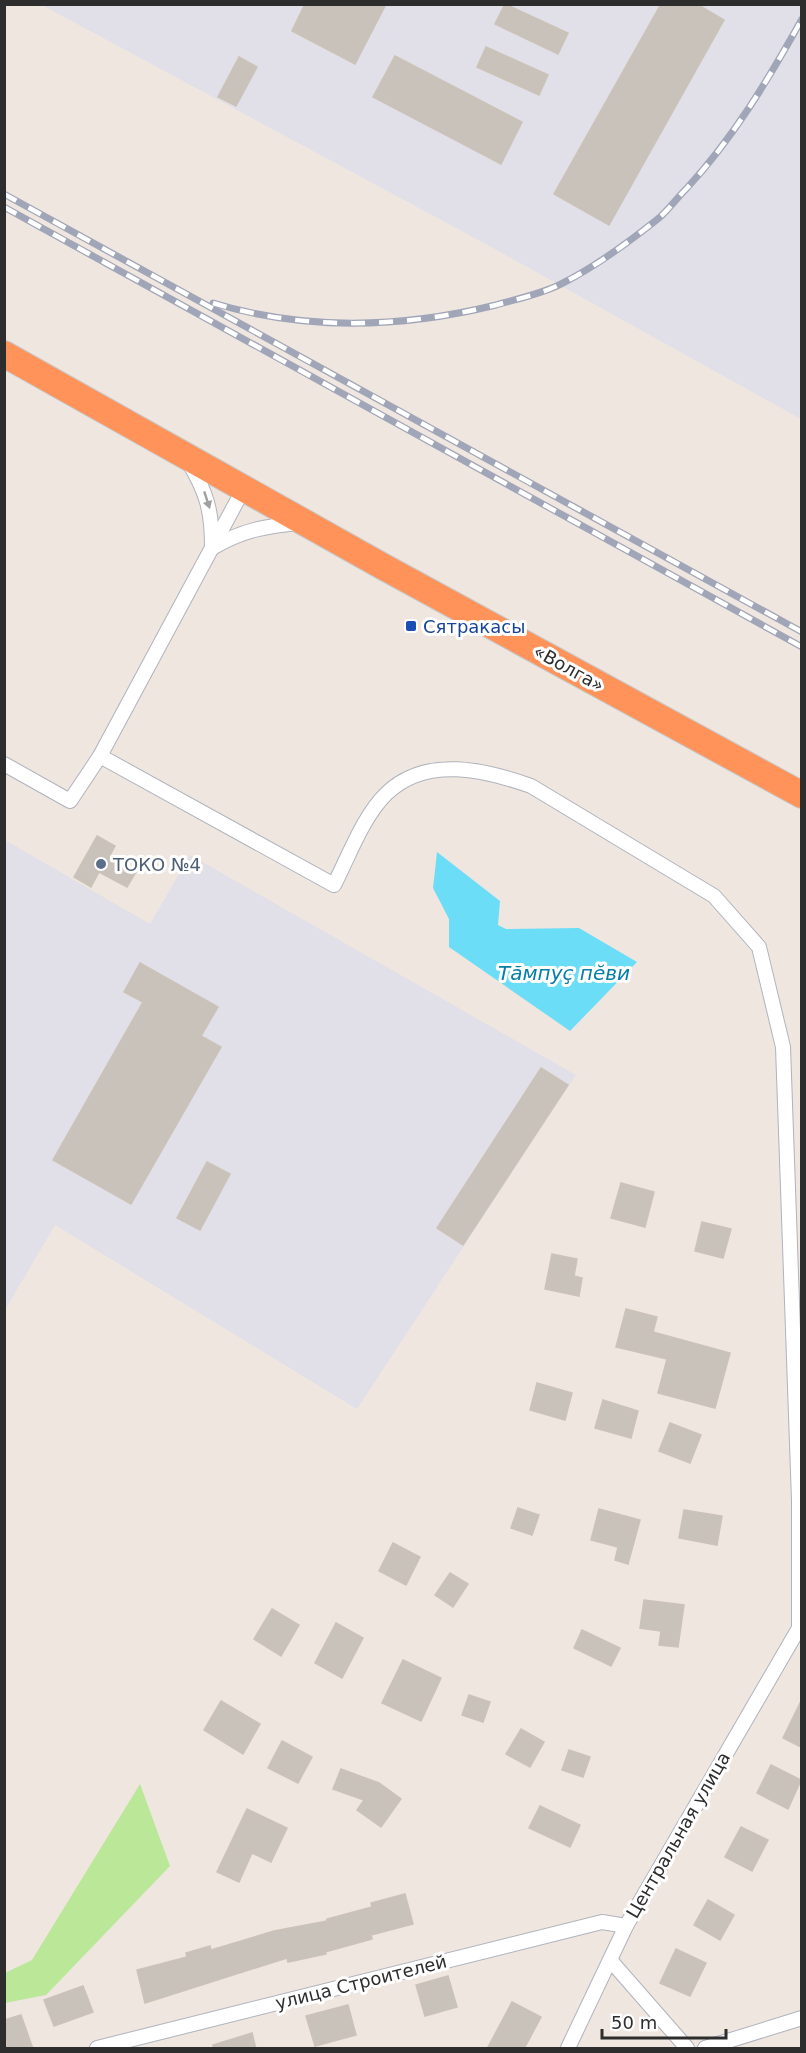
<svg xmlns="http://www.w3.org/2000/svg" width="806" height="2053" viewBox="0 0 806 2053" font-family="'DejaVu Sans',sans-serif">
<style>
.industrial{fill:#e1dfe7}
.green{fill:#bae898}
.water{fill:#6cddf6}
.building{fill:#c8c2ba;stroke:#cbc2b8;stroke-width:1.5}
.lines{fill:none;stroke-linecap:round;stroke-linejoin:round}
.street-casing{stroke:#afb3bd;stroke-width:16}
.highway-casing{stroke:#c8c8c8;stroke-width:28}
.street{stroke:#fff;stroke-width:14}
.highway{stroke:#ff9359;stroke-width:26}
.rail-casing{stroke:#a0a6b8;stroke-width:7}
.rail{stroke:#fff;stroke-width:4.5;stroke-dasharray:14;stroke-linecap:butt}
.oneway{fill:#a0a0a0}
.transit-dot{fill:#1a4fb4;stroke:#fff;stroke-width:2}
.service-dot{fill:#5c6f8a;stroke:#fff;stroke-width:2}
.labels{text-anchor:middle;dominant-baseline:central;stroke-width:6;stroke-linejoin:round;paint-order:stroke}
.transit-label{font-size:18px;fill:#164399;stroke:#fff;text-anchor:start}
.street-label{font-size:18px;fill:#2d2d2d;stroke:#fff}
.service-label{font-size:18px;fill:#4e5e75;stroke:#fff;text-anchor:start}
.water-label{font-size:20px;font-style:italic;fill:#057ea8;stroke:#fff}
</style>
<rect width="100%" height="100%" fill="#efe6df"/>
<g class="industrial">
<path d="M42,5H801V419L484,243Z"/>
<path d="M5,840L150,924L190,855L576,1075L357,1409L55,1225L5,1310Z"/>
</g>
<path class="green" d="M140,1784L170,1866L46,1995L5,2003V1973L32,1960Z"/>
<path class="water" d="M437,852L500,901L498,925L506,929L579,928L637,962L570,1031L449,947V919L433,888Z"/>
<g class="building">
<path d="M305,4H386L355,64L292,31Z"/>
<path d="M505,4L568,33L558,54L495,24Z"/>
<path d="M661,4H697L724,20L609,225L554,194Z"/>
<path d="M486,47L548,75L539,95L477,67Z"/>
<path d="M395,56L522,122L501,164L373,97Z"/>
<path d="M239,57L257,67L236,106L218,97Z"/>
<path d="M97,836L115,846L109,857L136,872L127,887L99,872L91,887L74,877Z"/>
<path d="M140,963L218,1007L201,1036L221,1047L131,1204L53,1160L143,1002L124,992Z"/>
<path d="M541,1068L568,1085L463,1245L437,1228Z"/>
<path d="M207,1162L230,1174L200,1230L177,1218Z"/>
<path d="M621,1183L654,1192L645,1227L611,1218Z"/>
<path d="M702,1222L731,1229L723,1258L695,1251Z"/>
<path d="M552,1254L577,1259L574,1276L582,1278L579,1296L545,1289Z"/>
<path d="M626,1309L657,1317L653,1332L730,1353L715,1408L658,1393L667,1359L616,1347Z"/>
<path d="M537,1383L572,1393L565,1420L530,1410Z"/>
<path d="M603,1400L638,1411L631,1438L595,1428Z"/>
<path d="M670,1423L701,1435L690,1463L659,1451Z"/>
<path d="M518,1508L539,1515L532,1535L511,1528Z"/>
<path d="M599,1509L640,1520L628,1564L615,1560L618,1547L591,1540Z"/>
<path d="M684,1510L722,1516L717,1545L679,1538Z"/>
<path d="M393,1543L420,1557L406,1585L379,1571Z"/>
<path d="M450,1573L468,1584L453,1607L435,1595Z"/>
<path d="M644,1600L684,1605L678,1647L659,1645L661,1631L640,1628Z"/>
<path d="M272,1609L299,1625L281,1656L254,1639Z"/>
<path d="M336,1623L363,1638L342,1678L315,1663Z"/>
<path d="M582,1630L620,1648L611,1666L574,1648Z"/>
<path d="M403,1660L441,1678L421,1721L382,1703Z"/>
<path d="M469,1695L490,1702L483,1722L462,1715Z"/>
<path d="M221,1701L260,1724L243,1754L204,1730Z"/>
<path d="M801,1701V1747L783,1738Z"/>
<path d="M521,1729L544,1742L530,1767L506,1754Z"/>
<path d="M282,1741L312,1757L298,1783L268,1768Z"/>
<path d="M569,1750L590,1757L583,1777L562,1770Z"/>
<path d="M771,1765L801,1780L788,1809L757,1793Z"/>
<path d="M341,1769L379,1783L401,1799L381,1827L357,1810L364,1800L333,1789Z"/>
<path d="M540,1806L580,1825L570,1847L529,1828Z"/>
<path d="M247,1809L287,1828L271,1862L252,1853L239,1882L217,1872Z"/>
<path d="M741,1827L768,1840L752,1871L725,1857Z"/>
<path d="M405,1894L413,1924L371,1935L372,1939L325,1952L326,1954L288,1962L287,1958L145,2003L137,1970L187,1957L186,1953L210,1946L211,1950L274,1931L327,1921V1919L372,1907L371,1903Z"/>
<path d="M708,1900L734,1915L720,1940L694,1925Z"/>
<path d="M676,1949L706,1963L690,1996L660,1983Z"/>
<path d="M448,1976L457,2007L425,2016L416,1985Z"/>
<path d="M83,1986L93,2012L54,2026L44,2000Z"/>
<path d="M512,2002L541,2017L524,2049H487Z"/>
<path d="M348,2005L356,2035L315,2046L306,2016Z"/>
<path d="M21,2015L33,2049H4V2020Z"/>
<path d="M252,2033L256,2049H213V2045Z"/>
</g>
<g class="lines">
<defs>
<g id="street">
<path d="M189,463C207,493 212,512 212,546"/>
<path d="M212,548C243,530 265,526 301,523"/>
<path d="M100,756L334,885C349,856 363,816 387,793C427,755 486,770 531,786L714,896L759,947L783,1047L799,1500V1628"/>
<path d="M4,764L70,801L100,756L244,488"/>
<path d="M611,1961L687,2048"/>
<path d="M97,2048L602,1922L626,1926"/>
<path d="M568,2048L626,1926L799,1628"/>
<path d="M705,2048L802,2018"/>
</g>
<path id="highway" d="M4,354L382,566L802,795"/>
</defs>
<use href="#street" class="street-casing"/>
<use href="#highway" class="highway-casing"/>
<use href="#street" class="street"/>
<use href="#highway" class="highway"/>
<defs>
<g id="rail">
<path d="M4,194L802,632"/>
<path d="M4,207L802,647"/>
<path d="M213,303C306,331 402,328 496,305C517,299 541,294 561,284C595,267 629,242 659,218C669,209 677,198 687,188C734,137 768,80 802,19"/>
</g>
</defs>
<use href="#rail" class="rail-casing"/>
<use href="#rail" class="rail"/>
</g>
<defs><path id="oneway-solid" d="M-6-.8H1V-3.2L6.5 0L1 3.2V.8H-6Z" transform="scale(1.5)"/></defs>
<use class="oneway" href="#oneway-solid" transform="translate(207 500) rotate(72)"/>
<rect class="transit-dot" x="405" y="620" width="12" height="12" rx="3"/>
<circle class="service-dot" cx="101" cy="864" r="6"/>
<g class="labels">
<g class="transit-label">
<text x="423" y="626">Сятракасы</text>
</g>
<g class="street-label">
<text transform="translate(569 668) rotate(29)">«Волга»</text>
<text transform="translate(678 1835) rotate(-60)">Центральная улица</text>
<text transform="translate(361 1982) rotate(-14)">улица Строителей</text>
</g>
<g class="service-label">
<text x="113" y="864">ТОКО №4</text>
</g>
<g class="water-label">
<text x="564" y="973">Тӑмпуҫ пӗви</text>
</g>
</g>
<rect width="806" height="2053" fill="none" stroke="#2d2d2d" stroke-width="12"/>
<path d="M602 2029v9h124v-9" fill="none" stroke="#2d2d2d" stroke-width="3"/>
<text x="611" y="2029" font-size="18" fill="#2d2d2d" stroke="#ffffff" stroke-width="4.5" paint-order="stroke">50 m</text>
</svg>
